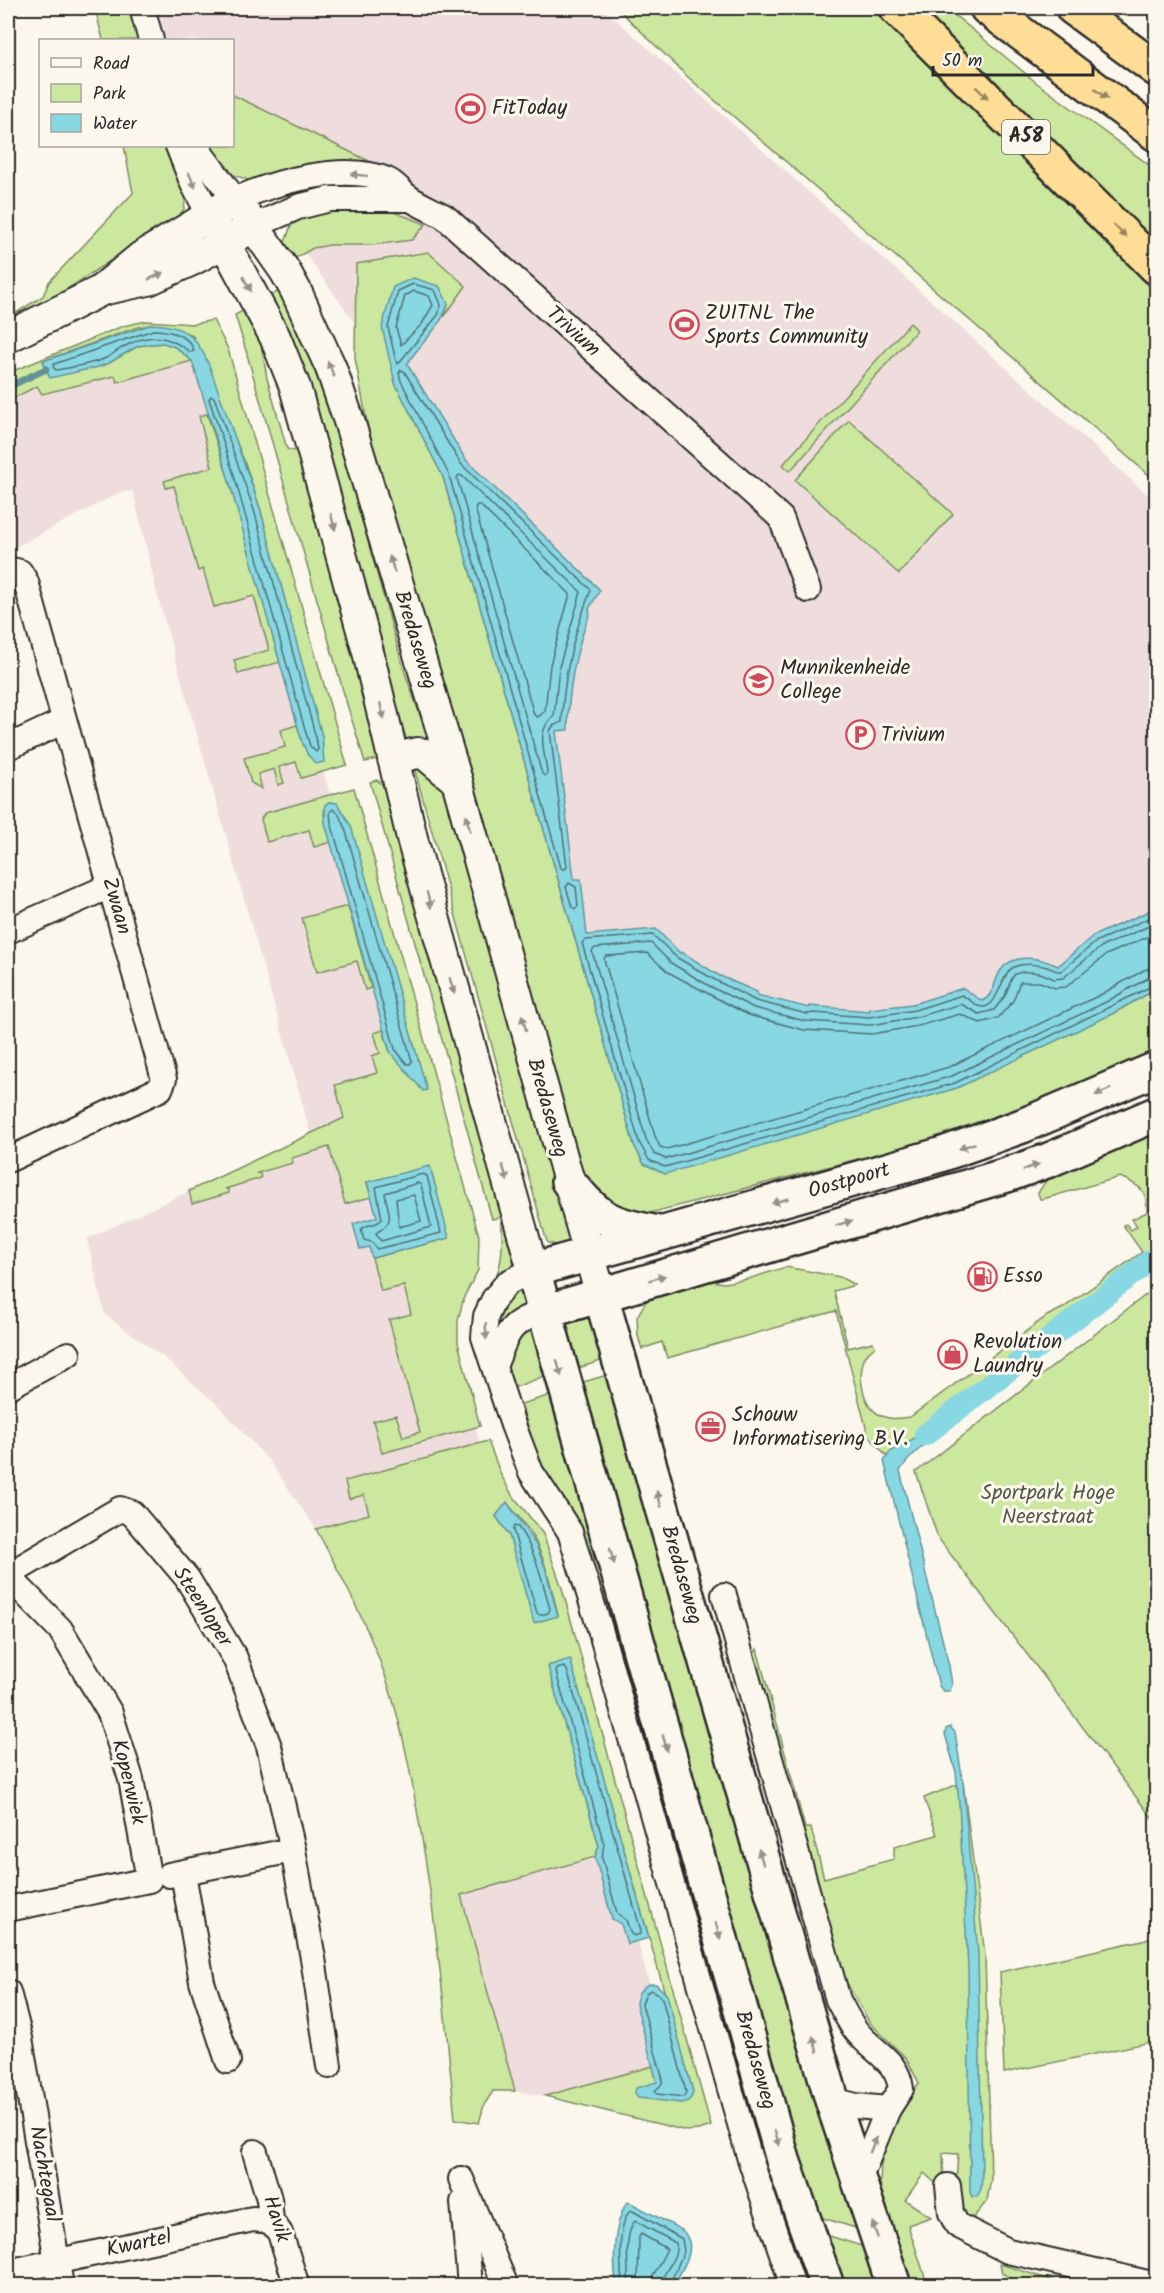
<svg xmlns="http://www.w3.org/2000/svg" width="1164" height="2293" viewBox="0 0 1164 2293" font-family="Kalam,sans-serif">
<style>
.built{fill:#efdddd}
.green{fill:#cce89e;stroke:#7c8a64;stroke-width:1.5;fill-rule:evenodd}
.water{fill:#88d8e3;stroke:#639399;stroke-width:1.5}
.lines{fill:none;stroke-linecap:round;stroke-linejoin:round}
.shore{stroke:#507075;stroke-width:1.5}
.stream{stroke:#639399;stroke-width:7}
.canal{stroke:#88d8e3;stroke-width:22}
.minor-casing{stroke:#2b2b2b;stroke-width:28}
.tertiary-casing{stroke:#2b2b2b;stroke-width:34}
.secondary-casing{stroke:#2b2b2b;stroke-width:38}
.motorway-casing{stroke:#2b2b2b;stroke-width:38}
.minor{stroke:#fbf7ec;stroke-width:24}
.tertiary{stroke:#fbf7ec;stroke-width:30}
.secondary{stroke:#fbf7ec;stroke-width:33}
.motorway{stroke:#fede96;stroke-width:33}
.oneway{fill:#948460}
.oneway2{fill:#93918c}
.labels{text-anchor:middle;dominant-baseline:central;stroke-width:6;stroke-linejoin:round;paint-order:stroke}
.shield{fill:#fbf7ec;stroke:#696865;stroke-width:1.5}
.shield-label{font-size:20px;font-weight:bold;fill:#2b2b2b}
.poi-label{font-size:21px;fill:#2b2b2b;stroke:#fbf7ec;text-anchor:start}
.street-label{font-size:21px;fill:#2b2b2b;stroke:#fbf7ec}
.park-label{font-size:21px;fill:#535a48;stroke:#fbf7ec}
</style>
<rect width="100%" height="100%" fill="#fbf7ec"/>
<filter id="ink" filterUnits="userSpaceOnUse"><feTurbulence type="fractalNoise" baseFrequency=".0167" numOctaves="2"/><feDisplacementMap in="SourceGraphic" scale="12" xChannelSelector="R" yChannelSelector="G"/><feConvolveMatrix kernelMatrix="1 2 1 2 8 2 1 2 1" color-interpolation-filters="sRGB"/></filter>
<g filter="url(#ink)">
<g class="built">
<path d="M156,8H603L1156,502V941L641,1125L436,436L228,146H232V40H166Z"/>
<path d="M191,348L321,763L408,1074L423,1091L469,1259L445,1318L496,1502L519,1532L547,1619L671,2061L545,2096L515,2091L461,1895L350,1520L316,1529L271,1463L218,1405L163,1357L105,1315L87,1239L311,1134L157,594L133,491L121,492L8,551V401L38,385Z"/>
</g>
<g class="green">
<path d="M95,8H132L141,40H103Z"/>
<path d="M617,8H713C735,15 752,9 773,8C805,5 838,8 871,8L1011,144L1156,293V481L689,78Z"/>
<path d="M917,8H946L1037,83L1156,170V248Z"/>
<path d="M233,95L369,161L296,166L253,182L226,172L212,146H232Z"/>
<path d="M124,146H172L187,190L184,209L169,231L113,259L23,318H8L43,296L49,282L133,193Z"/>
<path d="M388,210L426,224L412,240L372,245H330L313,248L294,259L285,242L291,226L312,211Z"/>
<path d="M428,252L466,286L444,317L448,304L439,286L395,383L443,477L634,1145L644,1164L1112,1014L1156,989V1053L1061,1095L924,1142L650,1213L630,1214L589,1188L580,1165L510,915L427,637L379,487L355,358L356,264Z"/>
<path d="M280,290L310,359L336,427L404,670L449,797L569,1236V1242L559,1246L548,1243L546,1239L314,410L265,300Z"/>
<path d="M244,310L259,332L267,378L287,449L299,452L359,670L377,759L365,762L346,701L244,344L235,315Z"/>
<path d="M213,320L228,349L347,765L301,778L296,762L279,767L284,783L278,785L274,769L258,774L262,789L251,783L244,758L285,747L281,730L297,725L308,755L323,743L260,508L245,463L193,336C173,326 159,322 138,327L43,361L50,377L98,367L109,363L138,346L151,344L164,343L175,347L192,361L117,382L115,376L42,394L37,386L8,401V373L123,326L146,321L193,324Z"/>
<path d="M910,323L917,330L790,471L783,465L786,461Z"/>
<path d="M207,414L228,477L280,662L238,674L234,660L269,650L254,596L214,607L203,569L198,571L174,486L166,488L164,481L212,467L199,416Z"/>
<path d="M849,420L953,514L899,574L795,480Z"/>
<path d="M377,780L387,789L515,1267L482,1309C500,1271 505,1260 501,1217L492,1219L370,782Z"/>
<path d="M354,788L479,1236L478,1270L464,1297L458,1320V1343L480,1426L382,1453L373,1421L396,1415L403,1437L420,1432L389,1320L411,1314L404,1286L381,1291L372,1258L449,1238L367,1183L371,1197L345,1204L329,1147L292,1158L293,1163L257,1173L260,1174L261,1178L225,1189H228L229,1193L192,1204L189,1191L344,1118L335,1085L377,1073L372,1056L380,1053L374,1033L383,1030L390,1052L337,803L329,802L325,805L324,816L331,842L314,847L309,830L267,842L261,819L265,813Z"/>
<path d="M348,906L371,988L365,990L357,961L317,972L302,918Z"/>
<path d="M1156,1125V1246L924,1428L893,1463L868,1435L836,1311L667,1358L662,1342L642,1349L638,1336L637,1317L645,1303L653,1292L693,1278L724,1283L748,1279L786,1267L840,1277L855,1285L834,1291L848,1348L873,1342L875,1347C871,1350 867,1354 865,1357C857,1376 862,1407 882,1416C891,1420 900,1418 910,1417L1047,1316L1063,1308L1142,1252L1123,1225L1126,1224L1131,1230L1137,1226L1132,1219L1147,1212C1148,1190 1139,1185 1120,1177L1043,1199H1040L1038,1193L1048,1177L1071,1169Z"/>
<path d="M1156,1287V1823L938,1538L916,1472Z"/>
<path d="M520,1289L526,1309L500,1340C498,1336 494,1330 494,1326C494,1313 510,1294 520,1289Z"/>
<path d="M591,1310L607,1359L572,1370L560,1318Z"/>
<path d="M533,1323L547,1375L513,1388C502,1349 507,1352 533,1323Z"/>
<path d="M611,1374L799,2046L859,2229L813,2215L576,1384Z"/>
<path d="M551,1395L604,1582L578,1521L547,1479L539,1461L521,1404Z"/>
<path d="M488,1441L501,1475L511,1493L543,1534L562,1588L711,2126L699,2130L687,2131L545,2096L653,2066L657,2082L693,2092L570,1660L548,1666L599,1846L595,1857L461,1895L515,2091H493L484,2105L479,2123L455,2119C446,2023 437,1928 421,1833C412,1781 403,1728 386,1678C368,1626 342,1577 316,1529L369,1514L364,1495L349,1499L345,1481ZM507,1503C515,1512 523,1522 530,1532C545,1556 552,1589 558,1616L514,1553L509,1535L496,1516Z"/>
<path d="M757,1649L805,1828H811L824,1878L894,1859V1847L937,1835L924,1798L963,1782L985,1955L991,2179L987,2201L973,2218H964L955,2199L958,2154L943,2153L944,2191L924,2173L905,2200L931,2217L908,2225L926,2280L940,2285H904C886,2232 868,2180 891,2125C897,2110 910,2096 919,2083L906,2058L870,2023L836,1964L753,1655Z"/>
<path d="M1156,1937V2041L1004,2073L1000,1972Z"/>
<path d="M820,2233L865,2247L878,2285H838Z"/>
<path d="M1000,2264L1067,2285H1016L1017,2282L1002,2273Z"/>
</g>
<g class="water">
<path d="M413,278L439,286L448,304C441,328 420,343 407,364L466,460L600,590L589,609L590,613C575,651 568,689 568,730L556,731L574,879H581L587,935L656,929L680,953L682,952L718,975L757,992V995L809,1008L810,1006L869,1011L870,1009L913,1004L963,988L982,1001C996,994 993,981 1001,970C1014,952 1042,958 1058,966L1093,936L1156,908V989L1112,1014L957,1088L665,1174L644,1164L634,1145L443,477L395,383L382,327L393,287Z"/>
<path d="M152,324C184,325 197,336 209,365L260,508L322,736L324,762L316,764L308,755L302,742L228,477L192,361L175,347L164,343L151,344L138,346L109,363L98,367L50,378L43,361Z"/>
<path d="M329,802L337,803L351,826L427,1090L423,1091L390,1052L325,823V805Z"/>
<path d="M430,1166L449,1238L372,1258L369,1247L360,1249L353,1224L377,1217L367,1182Z"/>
<path d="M923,1433L929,1440C918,1451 907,1458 900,1471L949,1666L952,1685L950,1691H943L939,1686L884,1461L890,1452Z"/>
<path d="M507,1502L536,1545L545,1567L558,1616L534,1623L509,1535L496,1516Z"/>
<path d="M570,1659L649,1938L627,1944L621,1924L612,1919L595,1857L599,1846L548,1666Z"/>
<path d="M950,1727L955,1732L963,1783L978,1954L982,2173L981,2189L977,2197H972L970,2192L968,1968L959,1804L956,1772L945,1734L946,1729Z"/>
<path d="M649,1984H656L667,1995L693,2092C691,2100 688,2102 681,2103L638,2098L635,2093L636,2088L657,2082L636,2004C637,1994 640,1989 649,1984Z"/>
<path d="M629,2202L682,2230C700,2247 682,2268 674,2285H616C613,2257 613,2228 626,2203Z"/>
</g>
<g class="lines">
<g class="shore">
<path d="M413,284L435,290L441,305L438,315L398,364L396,361L388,327L398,291Z"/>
<path d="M414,291L429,296L433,305L422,324L401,345L396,328L405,296Z"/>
<path d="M153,330C168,330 190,335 194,351L190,352C167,334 148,332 122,348C116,351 112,355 106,358C91,365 72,367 56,370L53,367L54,364Z"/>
<path d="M401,370L404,371L461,464L591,590C574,632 563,676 562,722L553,726L550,731L567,867L564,870L561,868L449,475L401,381L399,373Z"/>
<path d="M211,396L214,397L254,510L316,738L318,749L316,752L310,746L303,723L234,475L209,399Z"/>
<path d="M459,475L462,476L581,592L559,667L554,716C535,730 545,752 547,773L545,776L542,774L457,478Z"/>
<path d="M477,505H480L570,594L550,665L545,711L538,717L534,715L475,508Z"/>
<path d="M333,809L338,813L345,828L412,1061L410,1064H407L395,1049L331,822L330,812Z"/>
<path d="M569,883L576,887L578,906L575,909L572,907L566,887Z"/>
<path d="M1156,915L1097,941L1061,971C1055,972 1053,969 1047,967C1038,964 1023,963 1014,967C1000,973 998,1014 978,1006C973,1003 967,998 962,995L915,1010L869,1017L814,1013L807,1014L756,1001L715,980L676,957L653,935L585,940L582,943L639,1142L649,1160L665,1167L955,1083L1156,984"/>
<path d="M1156,923L1101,947L1063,978L1054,979L1043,974L1032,972H1022L1015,974L1012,978L1005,996L994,1010L979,1014L961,1004L917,1017L871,1025L805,1021L754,1008L711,987L671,963L651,943L595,948L592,951L646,1139L654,1154L666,1159L952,1076L1106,1002L1148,978L1156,976"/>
<path d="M1156,933L1106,955L1066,987L1055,988L1040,982H1020L1013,1001L998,1018L980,1023L960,1014L918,1026L872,1034L804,1030L748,1015L668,972L647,953L606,956L604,959L655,1136L660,1147L667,1149L949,1067L1102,994L1144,970L1156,967"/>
<path d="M423,1174L427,1176L441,1233L377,1249L372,1242L364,1240L361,1230C366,1223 377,1226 382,1219L376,1187Z"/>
<path d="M418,1183L421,1185L431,1227L381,1241L376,1233C398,1220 387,1213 385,1193Z"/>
<path d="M414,1195L421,1221L399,1227L396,1199Z"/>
<path d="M514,1526L518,1527C536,1551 542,1580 550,1609L548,1613L540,1615L537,1613L513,1530Z"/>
<path d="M564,1667L567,1670L641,1931L640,1934L634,1936L631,1934L626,1920L617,1913L602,1858L604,1844L556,1672L557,1669Z"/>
<path d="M651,1990L657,1993L662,1998L686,2092L684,2097L657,2094L654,2092L661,2085L663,2080L642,2004L646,1993Z"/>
<path d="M622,2286C621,2266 616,2224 631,2210L682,2239L684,2251L669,2286"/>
<path d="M629,2286C628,2270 624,2232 635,2221L676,2243C679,2258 662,2271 661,2286"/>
<path d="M638,2286L639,2237L641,2234L667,2249L653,2276L652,2286"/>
</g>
<path class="stream" d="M8,387L46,369"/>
<path class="canal" d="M925,1435L1156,1256"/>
<defs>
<g id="minor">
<path d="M142,8L151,40"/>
<path d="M178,146L193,184L209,214"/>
<path d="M195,146L235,200C274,182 344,162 387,180C395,183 401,192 408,197C419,205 433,210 445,217L781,518L808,590"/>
<path d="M254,226L298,207L330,199H410"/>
<path d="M8,569L20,572L26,582L164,1079L160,1089L8,1160"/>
<path d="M8,747L64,721"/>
<path d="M8,931L110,886"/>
<path d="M533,1270L507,1283L494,1299L486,1316L484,1337L513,1425L531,1472L570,1532L600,1629L749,2156L793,2286"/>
<path d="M495,1364C508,1332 508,1322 544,1312"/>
<path d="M8,1387L68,1354"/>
<path d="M8,1575L120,1509L132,1513L187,1578L235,1658L269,1746L293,1850L313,1958L329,2066"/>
<path d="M8,1576L60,1629L110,1713L131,1779L149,1880L8,1909"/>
<path d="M724,1595L838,2000C844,2011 850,2024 858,2033C875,2053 898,2061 901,2089L888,2109L858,2182"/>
<path d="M183,1873L202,1982L228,2061"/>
<path d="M169,1875L293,1850"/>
<path d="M8,1992L20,2038L61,2286"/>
<path d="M832,2100L856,2106L888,2109"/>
<path d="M255,2152L269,2199L271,2221L280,2233L297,2286"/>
<path d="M461,2179L506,2286"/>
<path d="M948,2186L951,2213L957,2225L1008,2251L1156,2285"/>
<path d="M463,2202L470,2286"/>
<path d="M8,2272L253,2219L271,2221"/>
</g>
<g id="tertiary">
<path d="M209,214L275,337L295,387L368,652L413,842L533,1270"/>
<path d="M106,289L148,280L192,260L244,232"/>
<path d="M8,337L100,291L141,257L235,200L285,271L296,291L331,368L350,424L457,781L601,1296"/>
<path d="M393,759L417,753L425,754L457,781"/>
</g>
<g id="secondary">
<path d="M568,1181C601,1221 608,1223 658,1233"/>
<path d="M601,1296L832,2100L894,2286"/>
<path d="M544,1312L1007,1175L1049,1160L1156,1114"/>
<path d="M827,2286L783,2160L533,1270L940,1155L1022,1126L1156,1069"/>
</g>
<g id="motorway">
<path d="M896,8L1156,267"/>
<path d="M987,8L1156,134"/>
<path d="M1073,8L1156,69"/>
</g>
</defs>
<use href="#minor" class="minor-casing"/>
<use href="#tertiary" class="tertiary-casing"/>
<use href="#secondary" class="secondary-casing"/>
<use href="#motorway" class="motorway-casing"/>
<use href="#minor" class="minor"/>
<use href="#tertiary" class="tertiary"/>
<use href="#secondary" class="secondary"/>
<use href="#motorway" class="motorway"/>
</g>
<defs><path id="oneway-solid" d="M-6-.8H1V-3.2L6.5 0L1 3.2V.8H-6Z" transform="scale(1.5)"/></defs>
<g class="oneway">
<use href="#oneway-solid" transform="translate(982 93) rotate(45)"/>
<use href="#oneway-solid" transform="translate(1101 94) rotate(37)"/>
<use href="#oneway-solid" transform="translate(1120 231) rotate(45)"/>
</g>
<g class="oneway2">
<use href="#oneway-solid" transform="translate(359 175) rotate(-174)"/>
<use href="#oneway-solid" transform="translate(192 180) rotate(66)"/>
<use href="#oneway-solid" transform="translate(156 276) rotate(-24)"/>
<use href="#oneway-solid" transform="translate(247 284) rotate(62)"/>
<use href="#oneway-solid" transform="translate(331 369) rotate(-111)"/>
<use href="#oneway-solid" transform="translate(333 522) rotate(75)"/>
<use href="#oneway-solid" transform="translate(392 564) rotate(-107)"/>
<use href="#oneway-solid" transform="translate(382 711) rotate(77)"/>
<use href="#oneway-solid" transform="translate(468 823) rotate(-105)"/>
<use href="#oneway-solid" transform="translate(429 900) rotate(75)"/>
<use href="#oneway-solid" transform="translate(452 986) rotate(74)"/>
<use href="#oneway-solid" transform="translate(524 1023) rotate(-106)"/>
<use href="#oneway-solid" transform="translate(1103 1092) rotate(157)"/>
<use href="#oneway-solid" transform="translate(967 1146) rotate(161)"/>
<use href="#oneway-solid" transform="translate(1031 1167) rotate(-20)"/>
<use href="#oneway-solid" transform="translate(505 1173) rotate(74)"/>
<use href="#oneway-solid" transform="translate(780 1201) rotate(164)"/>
<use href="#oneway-solid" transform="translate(844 1223) rotate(-16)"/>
<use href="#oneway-solid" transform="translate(657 1278) rotate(-17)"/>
<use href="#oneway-solid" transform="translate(486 1331) rotate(88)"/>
<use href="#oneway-solid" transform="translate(559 1368) rotate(75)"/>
<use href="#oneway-solid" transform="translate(659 1499) rotate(-106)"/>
<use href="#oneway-solid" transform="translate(612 1556) rotate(74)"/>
<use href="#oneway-solid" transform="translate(665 1743) rotate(74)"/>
<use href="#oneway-solid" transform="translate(761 1857) rotate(-106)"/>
<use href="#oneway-solid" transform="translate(718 1931) rotate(74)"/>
<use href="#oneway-solid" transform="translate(815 2044) rotate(-106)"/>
<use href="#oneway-solid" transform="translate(777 2138) rotate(74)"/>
<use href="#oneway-solid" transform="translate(873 2145) rotate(-68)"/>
<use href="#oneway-solid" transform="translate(875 2230) rotate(-109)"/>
</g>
</g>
<defs>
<symbol id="stadium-ring" viewBox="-11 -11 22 22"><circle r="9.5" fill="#fbf7ec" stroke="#d1495b" stroke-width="1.5"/><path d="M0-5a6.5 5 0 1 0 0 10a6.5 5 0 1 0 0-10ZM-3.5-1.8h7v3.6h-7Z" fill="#d1495b"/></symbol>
<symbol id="school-ring" viewBox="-11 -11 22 22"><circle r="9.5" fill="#fbf7ec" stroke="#d1495b" stroke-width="1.5"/><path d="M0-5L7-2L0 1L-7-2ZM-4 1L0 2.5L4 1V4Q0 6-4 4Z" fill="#d1495b"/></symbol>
<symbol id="parking-ring" viewBox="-11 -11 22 22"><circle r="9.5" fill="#fbf7ec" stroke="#d1495b" stroke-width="1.5"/><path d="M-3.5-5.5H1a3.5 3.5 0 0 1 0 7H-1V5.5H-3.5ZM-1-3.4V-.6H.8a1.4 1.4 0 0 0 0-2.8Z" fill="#d1495b"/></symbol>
<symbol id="fuel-ring" viewBox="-11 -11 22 22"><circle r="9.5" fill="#fbf7ec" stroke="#d1495b" stroke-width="1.5"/><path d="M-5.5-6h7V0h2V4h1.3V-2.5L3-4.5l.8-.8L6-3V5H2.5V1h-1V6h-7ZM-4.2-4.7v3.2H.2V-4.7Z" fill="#d1495b"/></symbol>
<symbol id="shop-ring" viewBox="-11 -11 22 22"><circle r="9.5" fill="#fbf7ec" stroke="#d1495b" stroke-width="1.5"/><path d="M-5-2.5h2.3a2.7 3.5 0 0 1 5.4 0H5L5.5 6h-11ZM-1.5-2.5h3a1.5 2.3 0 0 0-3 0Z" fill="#d1495b"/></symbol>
<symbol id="office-ring" viewBox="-11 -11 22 22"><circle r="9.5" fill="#fbf7ec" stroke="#d1495b" stroke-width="1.5"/><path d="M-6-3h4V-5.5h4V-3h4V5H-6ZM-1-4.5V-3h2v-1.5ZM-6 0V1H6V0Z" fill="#d1495b"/></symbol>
</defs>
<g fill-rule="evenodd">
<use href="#stadium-ring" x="454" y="92" width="33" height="33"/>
<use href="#stadium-ring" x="668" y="308" width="33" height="33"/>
<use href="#school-ring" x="742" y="664" width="33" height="33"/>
<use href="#parking-ring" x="844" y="718" width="33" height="33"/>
<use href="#fuel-ring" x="966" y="1260" width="33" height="33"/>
<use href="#shop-ring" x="936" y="1338" width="33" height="33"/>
<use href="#office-ring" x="694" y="1410" width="33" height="33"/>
</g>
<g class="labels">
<rect class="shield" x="1002" y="120" width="48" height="34" rx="4.5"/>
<g class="shield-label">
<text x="1026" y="137">A58</text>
</g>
<g class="poi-label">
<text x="492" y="108">FitToday</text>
<text x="705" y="313">ZUITNL The<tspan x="705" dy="24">Sports Community</tspan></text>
<text x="780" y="668">Munnikenheide<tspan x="780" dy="24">College</tspan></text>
<text x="881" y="735">Trivium</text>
<text x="1003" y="1276">Esso</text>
<text x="973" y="1342">Revolution<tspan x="973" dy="24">Laundry</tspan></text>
<text x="732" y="1415">Schouw<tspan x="732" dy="24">Informatisering B.V.</tspan></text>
</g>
<g class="street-label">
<text transform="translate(573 332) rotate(42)">Trivium</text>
<text transform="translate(415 640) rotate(73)">Bredaseweg</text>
<text transform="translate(116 906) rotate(74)">Zwaan</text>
<text transform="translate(547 1108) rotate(74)">Bredaseweg</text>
<text transform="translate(849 1181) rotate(-16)">Oostpoort</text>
<text transform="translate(681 1575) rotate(74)">Bredaseweg</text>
<text transform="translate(202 1607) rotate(57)">Steenloper</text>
<text transform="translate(128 1782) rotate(76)">Koperwiek</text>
<text transform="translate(755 2060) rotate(74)">Bredaseweg</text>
<text transform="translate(44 2174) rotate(80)">Nachtegaal</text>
<text transform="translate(276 2219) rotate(72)">Havik</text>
<text transform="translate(139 2244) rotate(-12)">Kwartel</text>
</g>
<g class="park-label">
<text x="1048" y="1493">Sportpark Hoge<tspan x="1048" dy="24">Neerstraat</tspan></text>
</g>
</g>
<rect width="1164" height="2293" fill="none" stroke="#fbf7ec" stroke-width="30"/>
<rect x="15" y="15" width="1134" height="2263" fill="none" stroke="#2b2b2b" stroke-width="2" filter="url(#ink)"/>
<rect x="39" y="39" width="195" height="108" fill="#fbf7ec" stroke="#a8a59f" stroke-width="1.5"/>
<rect x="51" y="58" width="30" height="9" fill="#fbf7ec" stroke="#a8a59f" stroke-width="1.5"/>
<text x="93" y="69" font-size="18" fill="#2b2b2b">Road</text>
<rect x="51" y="84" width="30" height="18" fill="#cce89e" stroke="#a8a59f" stroke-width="1.5"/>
<text x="93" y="99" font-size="18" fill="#2b2b2b">Park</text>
<rect x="51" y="114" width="30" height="18" fill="#88d8e3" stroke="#a8a59f" stroke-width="1.5"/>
<text x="93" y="129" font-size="18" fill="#2b2b2b">Water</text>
<path d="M933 66v9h160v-9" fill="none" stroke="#2b2b2b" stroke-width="3"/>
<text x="942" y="66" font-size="18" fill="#2b2b2b" stroke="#fbf7ec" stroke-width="4.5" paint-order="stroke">50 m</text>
</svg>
